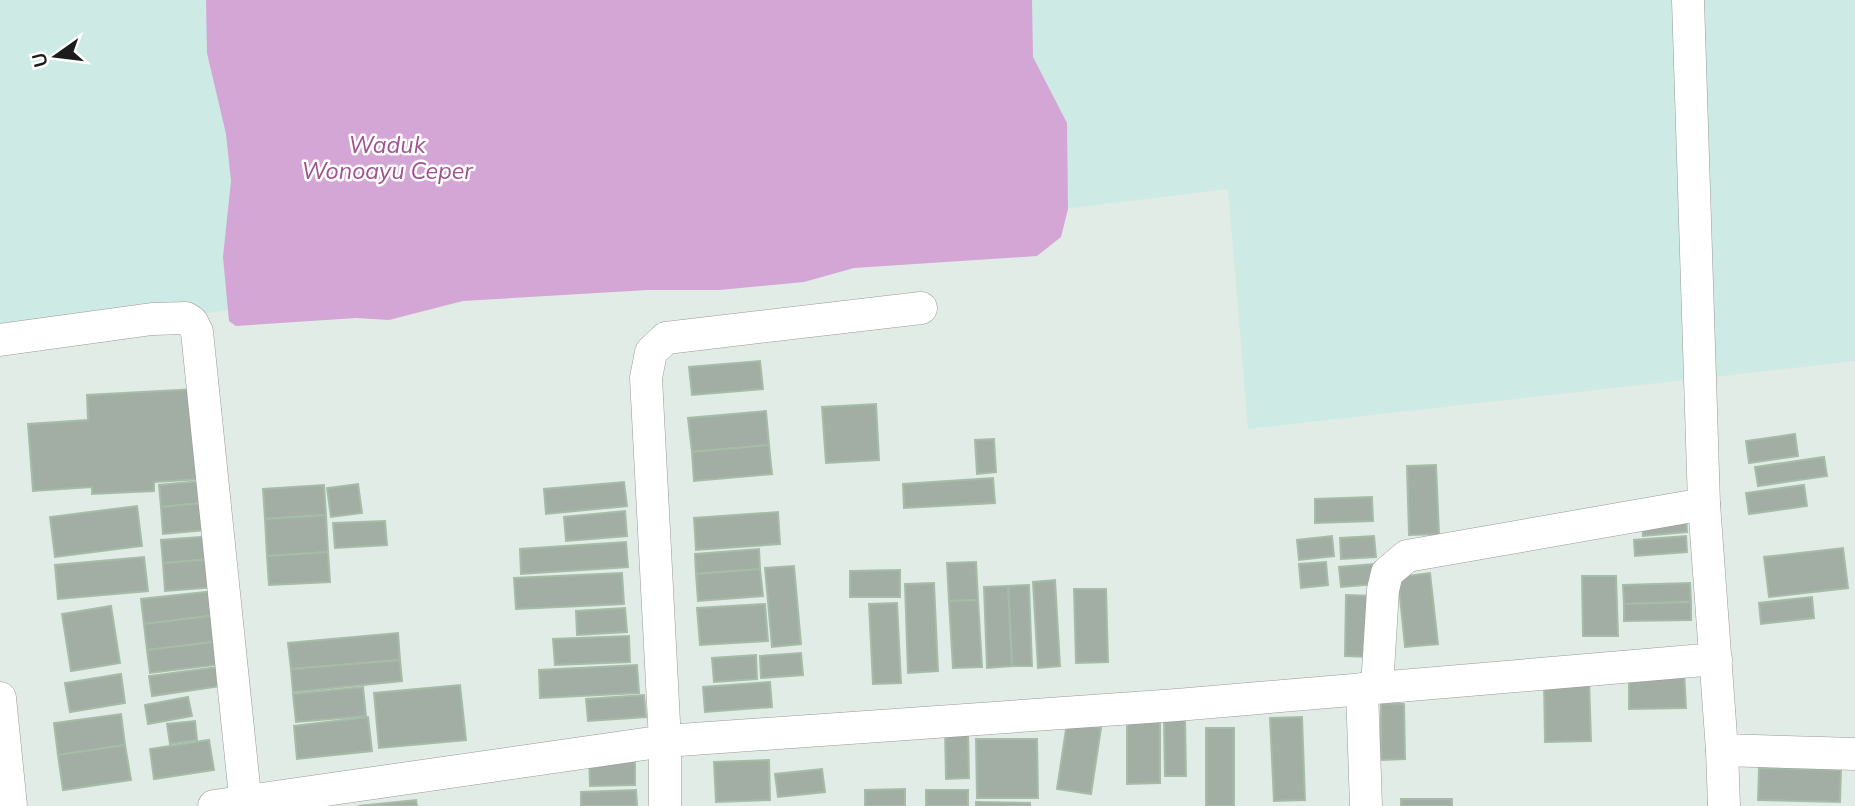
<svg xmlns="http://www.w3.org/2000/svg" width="1855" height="806" viewBox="0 0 1855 806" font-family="Mulish,sans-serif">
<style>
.farmland{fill:#ceeae4}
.water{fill:#d3a6d6}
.building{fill:#a2aea3;stroke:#a6bca9;stroke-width:2}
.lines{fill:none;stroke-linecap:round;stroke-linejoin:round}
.minor-casing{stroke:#999;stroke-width:33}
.minor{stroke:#fff;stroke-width:32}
.labels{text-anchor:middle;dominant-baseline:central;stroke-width:5;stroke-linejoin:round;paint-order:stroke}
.water-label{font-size:23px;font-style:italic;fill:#a25191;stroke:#fff}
</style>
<rect width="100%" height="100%" fill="#e2ece6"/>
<path class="farmland" d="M0,0H1855V361L1248,429L1228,189L0,338Z"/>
<path class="water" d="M206,0H1032L1033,57L1067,123L1068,209L1061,237L1037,256L854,268L804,282L720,290H648L463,301L389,320L356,318L236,326L229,321L223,257L231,181L226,134L207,53Z"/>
<g class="building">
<path d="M760,361L763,389L692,395L689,367Z"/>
<path d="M197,389L202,479L154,482V491L92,494V487L33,491L28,424L88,420L87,395Z"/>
<path d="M876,404L879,460L826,463L822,407Z"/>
<path d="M766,411L769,445L692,452L688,418Z"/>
<path d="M1795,434L1798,456L1749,463L1746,441Z"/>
<path d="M994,439L996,472L977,474L975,440Z"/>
<path d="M769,445L772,474L694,481L692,452Z"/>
<path d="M1824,457L1827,476L1758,486L1755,467Z"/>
<path d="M1436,465L1439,534L1409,535L1407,466Z"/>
<path d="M993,478L995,503L904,508L903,484Z"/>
<path d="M201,481L203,503L161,507L159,485Z"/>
<path d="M624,482L627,506L546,514L544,489Z"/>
<path d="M358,484L362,513L331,517L327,488Z"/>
<path d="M324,485L326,515L265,519L263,489Z"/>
<path d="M1804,485L1807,506L1749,514L1746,493Z"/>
<path d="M1372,497L1373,521L1315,523V499Z"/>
<path d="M203,503L206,530L163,534L161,507Z"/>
<path d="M137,506L142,546L55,557L50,517Z"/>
<path d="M625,511L627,536L566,541L564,517Z"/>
<path d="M778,512L780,544L696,550L694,518Z"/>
<path d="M326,515L328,552L267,556L265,519Z"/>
<path d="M1686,516L1687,532L1643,536L1642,520Z"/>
<path d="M385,521L387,545L335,548L333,523Z"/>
<path d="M213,536L214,559L163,563L161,540Z"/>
<path d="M1332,536L1334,556L1299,560L1297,540Z"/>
<path d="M1374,536L1376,557L1341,559L1340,538Z"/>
<path d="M1686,536L1687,552L1635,556L1634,540Z"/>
<path d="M626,542L628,567L521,574L520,549Z"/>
<path d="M1843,548L1848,588L1769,597L1764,557Z"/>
<path d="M759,549L760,569L696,574L695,554Z"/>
<path d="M328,552L330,582L269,585L267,556Z"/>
<path d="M144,557L148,591L58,599L55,565Z"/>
<path d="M214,559L216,587L165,591L163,563Z"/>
<path d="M976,562L978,600L949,601L947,563Z"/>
<path d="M1326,562L1328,585L1301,588L1299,564Z"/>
<path d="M1374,564L1376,584L1341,587L1339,567Z"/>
<path d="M794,566L801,644L772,647L765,568Z"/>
<path d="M760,569L763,596L698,601L696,574Z"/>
<path d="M900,570V597H850V571Z"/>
<path d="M622,573L624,604L516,609L514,578Z"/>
<path d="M1430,573L1438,644L1405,647L1398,577Z"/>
<path d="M1582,576H1616L1618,636H1583Z"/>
<path d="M1055,580L1060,666L1038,668L1033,582Z"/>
<path d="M934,583L938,671L908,673L905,584Z"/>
<path d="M1690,583L1691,602L1624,604L1623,585Z"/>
<path d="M1029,585L1032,666H1012L1008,586Z"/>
<path d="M1008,586L1012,666L987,668L984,587Z"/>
<path d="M1074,589H1106L1108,662L1076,663Z"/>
<path d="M214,591L217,615L144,624L141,599Z"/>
<path d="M1346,595L1374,596L1372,657L1345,656Z"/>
<path d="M1812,597L1814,618L1761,624L1759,603Z"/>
<path d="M978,600L982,667L953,668L949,601Z"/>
<path d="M1691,602V620L1624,621V604Z"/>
<path d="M897,603L901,683L873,684L869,604Z"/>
<path d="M765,604L768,641L700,645L697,608Z"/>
<path d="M111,606L120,663L71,671L62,614Z"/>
<path d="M625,608L627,632L577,635L576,611Z"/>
<path d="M217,615L221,641L147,650L144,624Z"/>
<path d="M398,633L400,660L291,669L288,643Z"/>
<path d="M629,636L630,662L555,665L553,639Z"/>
<path d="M221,641L224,664L150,673L147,650Z"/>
<path d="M801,653L803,675L761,678L760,656Z"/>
<path d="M756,655L757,679L714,682L712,658Z"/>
<path d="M400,660L402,681L293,692L291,669Z"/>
<path d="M637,665L639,693L540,698L539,670Z"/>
<path d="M225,666L228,685L152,696L149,676Z"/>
<path d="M1684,672L1686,708L1629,709V673Z"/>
<path d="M121,674L125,703L70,712L65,683Z"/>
<path d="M1589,679L1591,741L1545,742L1544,680Z"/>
<path d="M770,682L772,707L705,712L703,687Z"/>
<path d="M460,685L466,740L379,748L374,693Z"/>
<path d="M363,687L366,716L296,722L293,694Z"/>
<path d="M644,695L646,717L588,721L586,699Z"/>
<path d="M188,697L192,716L148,724L145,705Z"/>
<path d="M1381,703L1404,704L1405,759L1381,760Z"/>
<path d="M121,714L125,745L58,755L54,723Z"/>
<path d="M368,717L372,751L297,759L294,726Z"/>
<path d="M1302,717L1305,800L1274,801L1270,718Z"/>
<path d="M1127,718H1160V783L1127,784Z"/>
<path d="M1185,720L1186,776H1165L1164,721Z"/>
<path d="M195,721L197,740L170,744L167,724Z"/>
<path d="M1067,723L1101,728L1091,794L1057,789Z"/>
<rect x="1206" y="728" width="28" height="78"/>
<path d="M945,729H968L969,778L946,779Z"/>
<path d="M976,739H1037L1038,798H977Z"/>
<path d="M209,740L214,770L154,779L150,749Z"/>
<path d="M125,745L131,780L63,790L58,755Z"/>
<path d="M635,754V785L590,786L589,755Z"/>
<path d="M769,760L770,800L716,802L714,762Z"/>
<path d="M1759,768L1841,770L1840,802L1758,800Z"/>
<path d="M822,769L825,792L778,797L775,774Z"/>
<path d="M905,789V806H865V790Z"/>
<path d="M636,790L637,806H581V792Z"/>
<rect x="926" y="790" width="42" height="16"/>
<rect x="1401" y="799" width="51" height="7"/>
<path d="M416,800L417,806H358Z"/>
<path d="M976,802L1030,803V806H976Z"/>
</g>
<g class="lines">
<defs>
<g id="minor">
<path d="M1688,0L1704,504L1722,750L1724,806"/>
<path d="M0,340L152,319L186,318L192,322L197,332L246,806"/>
<path d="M1377,687L1383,590L1387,573L1407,556L1704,504"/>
<path d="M1362,689L1366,806"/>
<path d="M0,698L11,806"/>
<path d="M1722,750L1855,754"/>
<path d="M214,806L665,741L1177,705L1716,659"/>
<path d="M665,806V741L646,378L651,352L666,338L921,308"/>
</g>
</defs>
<use href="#minor" class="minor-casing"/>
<use href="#minor" class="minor"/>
</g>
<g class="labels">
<g class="water-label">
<text x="387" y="144">Waduk<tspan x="387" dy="26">Wonoayu Ceper</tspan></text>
</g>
</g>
<g transform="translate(56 56) rotate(256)" stroke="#ffffff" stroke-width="5" paint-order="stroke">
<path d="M0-5L12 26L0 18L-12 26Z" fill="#1c1c1c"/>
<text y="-10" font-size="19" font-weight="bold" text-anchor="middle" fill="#1c1c1c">U</text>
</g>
</svg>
